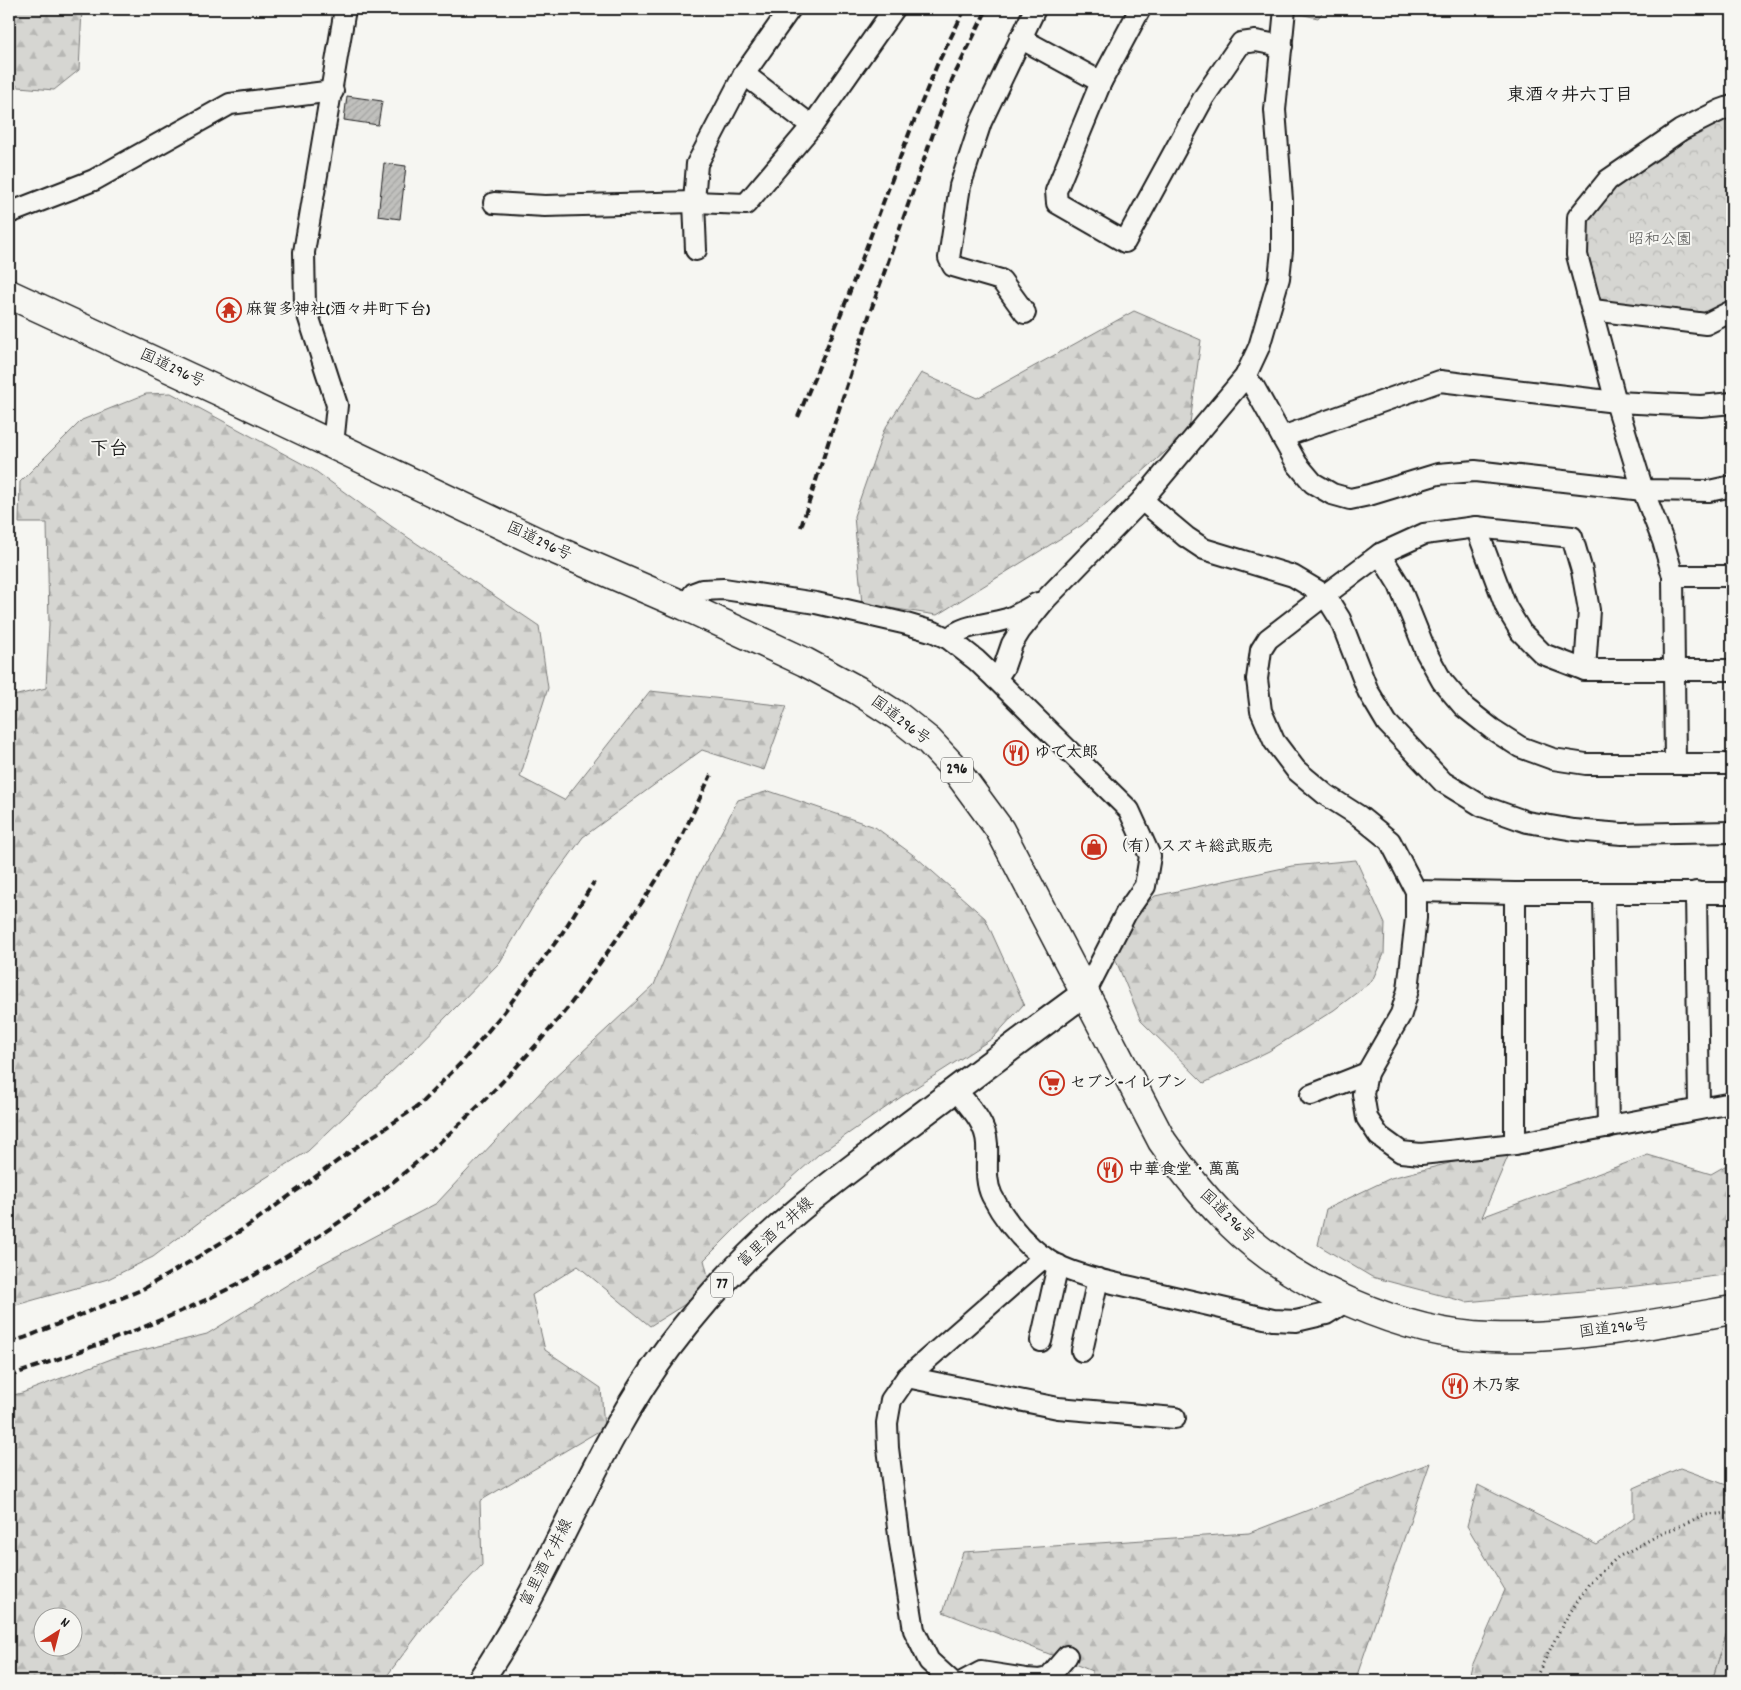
<svg xmlns="http://www.w3.org/2000/svg" width="1741" height="1690" viewBox="0 0 1741 1690" font-family="Dekko,'Klee One',sans-serif">
<style>
.forest{fill:url(#forest-firs);stroke:#797977;fill-rule:evenodd}
.park{fill:url(#park-crowns);stroke:#797977}
.building{fill:url(#building-hatch);stroke:#1c1c1c}
.lines{fill:none;stroke-linecap:round;stroke-linejoin:round}
.minor-casing{stroke:#1c1c1c;stroke-width:24}
.major-casing{stroke:#1c1c1c;stroke-width:29}
.highway-casing{stroke:#1c1c1c;stroke-width:31}
.path{stroke:#1c1c1c;stroke-width:3;stroke-dasharray:1 4;stroke-linecap:butt}
.minor{stroke:#f6f6f2;stroke-width:20}
.major{stroke:#f6f6f2;stroke-width:25}
.highway{stroke:#f6f6f2;stroke-width:28}
.rail{stroke:#1c1c1c;stroke-width:4;stroke-dasharray:8 4;stroke-linecap:butt}
.labels{text-anchor:middle;dominant-baseline:central;stroke-width:4;stroke-linejoin:round;paint-order:stroke}
.shield{fill:#f6f6f2;stroke:#5d5d5c;stroke-width:1}
.shield-label{font-size:15px;font-weight:bold;fill:#1c1c1c}
.park-label{font-size:16px;fill:#545453;stroke:#f6f6f2}
.poi-label{font-size:16px;font-weight:bold;fill:#1c1c1c;stroke:#f6f6f2;text-anchor:start}
.street-label{font-size:16px;fill:#1c1c1c;stroke:#f6f6f2}
.neighbourhood-label{font-size:18px;font-weight:bold;fill:#1c1c1c;stroke:#f6f6f2}
.quarter-label{font-size:19px;font-weight:bold;fill:#1c1c1c;stroke:#f6f6f2}
</style>
<defs>
<pattern id="forest-firs" width="22" height="20" patternUnits="userSpaceOnUse" patternTransform="scale(1.25)"><rect width="22" height="20" fill="#d6d6d2"/><path d="M5 1l3.5 6h-7zM16 11l3.5 6h-7z" fill="#b7b7b4"/></pattern>
<pattern id="park-crowns" width="20" height="18" patternUnits="userSpaceOnUse" patternTransform="scale(1.25)"><rect width="20" height="18" fill="#d6d6d2"/><path d="M2 6a3 3 0 1 1 6 0M12 15a3 3 0 1 1 6 0" fill="none" stroke="#b7b7b4"/></pattern>
<pattern id="building-hatch" width="6" height="6" patternUnits="userSpaceOnUse" patternTransform="scale(1.25)"><rect width="6" height="6" fill="#c0c0bd"/><path d="M-1 1l2-2M0 6l6-6M5 7l2-2" fill="none" stroke="#a4a4a2"/></pattern>
</defs>
<rect width="100%" height="100%" fill="#f6f6f2"/>
<filter id="ink" filterUnits="userSpaceOnUse"><feTurbulence type="fractalNoise" baseFrequency=".02" numOctaves="2"/><feDisplacementMap in="SourceGraphic" scale="10" xChannelSelector="R" yChannelSelector="G"/><feConvolveMatrix kernelMatrix="1 2 1 2 8 2 1 2 1" color-interpolation-filters="sRGB"/></filter>
<g filter="url(#ink)">
<g class="forest">
<path d="M9,9H82L79,70L54,90L19,87L9,81Z"/>
<path d="M1134,311L1201,340L1189,431L1082,525L937,615L862,604L854,516L884,430L921,373L977,398Z"/>
<path d="M171,393L314,470L391,526L539,626L548,688L520,777L564,800L650,691L787,706L764,770L702,750L583,837L535,903L500,962L407,1057L308,1151L218,1208L153,1257L108,1279L9,1307V697L46,688L49,625L47,523H19L20,482L82,420L146,394Z"/>
<path d="M769,791L875,827L916,857L985,918L1024,1004L993,1038L901,1097L819,1154L737,1227L704,1260L711,1288L650,1326L578,1266L532,1295L545,1350L601,1388L604,1428L480,1501L482,1565L426,1624L383,1681H9V1396L22,1393L119,1356L207,1334L318,1266L437,1203L550,1082L654,985L697,878L738,800ZM42,1618H72V1648H42Z"/>
<path d="M1356,860L1385,924L1384,954L1372,981L1334,1010L1269,1051L1204,1083L1141,1021L1114,956L1129,921L1155,896L1292,866Z"/>
<path d="M1512,1147L1482,1217L1648,1155L1711,1174L1732,1162V1274L1636,1286L1466,1302L1372,1277L1318,1245L1326,1209L1391,1178Z"/>
<path d="M1430,1463L1355,1681H1091L1092,1671L943,1612L963,1552L1249,1533Z"/>
<path d="M1680,1468L1732,1487V1616L1712,1681H1468L1472,1666L1505,1590L1467,1526L1478,1485L1597,1545L1634,1518V1488Z"/>
</g>
<g class="park">
<path d="M1291,9H1325L1318,18L1290,12Z"/>
<path d="M1732,114V303L1705,318L1596,306L1582,255L1584,219L1612,185L1684,136Z"/>
<path d="M1732,1616V1681H1712Z"/>
</g>
<g class="building">
<path d="M347,96L382,101L378,125L344,120Z"/>
<path d="M384,163L406,166L400,219L378,216Z"/>
</g>
<g class="lines">
<defs>
<g id="minor">
<path d="M1140,9L1101,82L1056,191L1057,203L1125,242L1204,97L1241,43L1256,41L1282,46"/>
<path d="M1020,38L1101,82"/>
<path d="M744,74L812,126"/>
<path d="M494,203L545,206L694,202L746,204L812,126L894,9"/>
<path d="M9,213L94,180L230,104L333,91"/>
<path d="M696,250L694,202L697,164L744,74L790,9"/>
<path d="M1593,310L1706,324L1732,311"/>
<path d="M1025,313L1001,280L953,266L949,258L960,186L981,122L1035,9"/>
<path d="M1245,377L1254,387L1297,464L1313,483L1332,494L1350,499L1369,495L1438,474L1475,471L1643,490L1709,491L1732,486"/>
<path d="M1282,437L1440,381L1616,402L1701,406L1732,403"/>
<path d="M333,445L337,405L305,306L304,252L345,9"/>
<path d="M1142,500L1186,537L1204,549L1293,576L1325,595L1340,619L1368,691L1387,723L1443,782L1482,806L1527,822L1574,830L1622,834L1732,832"/>
<path d="M1476,527L1506,607L1521,632L1543,654L1585,670H1732"/>
<path d="M1380,554L1399,585L1426,652L1442,681L1464,707L1492,729L1520,747L1553,759L1586,764H1732"/>
<path d="M1673,576H1732"/>
<path d="M685,606L694,593L702,590L724,589L816,603L903,623L934,632L949,639L976,660L996,679L1129,810L1150,856L1145,886L1126,913L1085,993"/>
<path d="M949,639C962,624 988,625 1007,619C1018,615 1028,608 1038,603"/>
<path d="M1585,670L1589,610L1582,571L1572,537L1476,527L1424,534L1380,554L1325,595L1268,639L1261,650L1257,679L1261,711L1274,741L1296,770L1326,795L1359,816L1390,841L1416,891V918L1408,990L1401,1014L1367,1073L1363,1094L1367,1118L1379,1136L1401,1152L1421,1154L1515,1144L1732,1103"/>
<path d="M996,679L1004,667L1012,644L1020,631L1046,599L1142,500L1245,377L1259,347L1279,278L1282,250V200L1275,110L1285,9"/>
<path d="M1675,763L1673,576L1663,541L1643,490L1616,402L1577,255L1578,217L1608,180L1681,130L1721,110L1732,106"/>
<path d="M1416,891L1515,893H1732"/>
<path d="M1696,892L1699,1108"/>
<path d="M1515,893V1144"/>
<path d="M1604,893L1608,1127"/>
<path d="M955,1089C968,1105 986,1122 987,1144C988,1161 984,1180 992,1196C1004,1219 1022,1241 1043,1257C1068,1275 1114,1283 1144,1290C1187,1300 1230,1310 1273,1320L1296,1321L1326,1314L1347,1301"/>
<path d="M1311,1095L1367,1073"/>
<path d="M1041,1341L1058,1265"/>
<path d="M1082,1351L1098,1279"/>
<path d="M907,1377L1058,1408L1175,1418"/>
<path d="M951,1681L929,1661L914,1630L900,1543L888,1448L887,1423L891,1400L907,1377L1044,1257"/>
<path d="M964,1681L981,1672L1026,1679L1040,1680L1048,1678L1067,1656"/>
</g>
<path id="major" d="M480,1681C552,1575 592,1450 669,1347C705,1299 748,1253 794,1214C823,1189 855,1166 886,1142C952,1092 1018,1042 1085,993"/>
<path id="highway" d="M9,294L236,399L544,545L685,606L805,662L857,690L899,717L929,741L956,770L1000,830L1162,1141C1183,1171 1205,1200 1232,1225C1294,1286 1404,1335 1491,1337C1573,1340 1653,1324 1732,1310"/>
</defs>
<use href="#minor" class="minor-casing"/>
<use href="#major" class="major-casing"/>
<use href="#highway" class="highway-casing"/>
<path class="path" d="M1534,1681L1564,1622L1590,1582L1618,1557L1659,1535L1704,1515L1732,1513"/>
<use href="#minor" class="minor"/>
<use href="#major" class="major"/>
<use href="#highway" class="highway"/>
<g class="rail">
<path d="M798,417L847,299L910,131L937,65L965,9"/>
<path d="M801,527L871,310L952,80L987,9"/>
<path d="M9,1342L24,1338L141,1290L191,1261L245,1228L358,1146L417,1107L462,1062L504,1012L561,935L594,882"/>
<path d="M9,1376C79,1352 151,1327 218,1294C351,1229 472,1125 565,1011C577,996 587,980 599,964C622,932 645,899 666,865C683,837 696,805 711,775"/>
</g>
</g>
</g>
<defs>
<symbol id="temple-ring" viewBox="-11 -11 22 22"><circle r="9.5" fill="#f6f6f2" stroke="#c8321e" stroke-width="1.5"/><path d="M0-6L5-2H3V0L6.5 2.5H4V6H1.5V3h-3V6H-4V2.5H-6.5L-3 0V-2H-5Z" fill="#c8321e"/></symbol>
<symbol id="restaurant-ring" viewBox="-11 -11 22 22"><circle r="9.5" fill="#f6f6f2" stroke="#c8321e" stroke-width="1.5"/><path d="M-5-6h1v4h1v-4h1v4h1v-4h1v5L-1.5 .5V6h-2V.5L-5-1ZM5-6V6H3V1.5H1.5Q1.5-4 5-6Z" fill="#c8321e"/></symbol>
<symbol id="shop-ring" viewBox="-11 -11 22 22"><circle r="9.5" fill="#f6f6f2" stroke="#c8321e" stroke-width="1.5"/><path d="M-5-2.5h2.3a2.7 3.5 0 0 1 5.4 0H5L5.5 6h-11ZM-1.5-2.5h3a1.5 2.3 0 0 0-3 0Z" fill="#c8321e"/></symbol>
<symbol id="supermarket-ring" viewBox="-11 -11 22 22"><circle r="9.5" fill="#f6f6f2" stroke="#c8321e" stroke-width="1.5"/><path d="M-6-5.5h2.5l.6 2H6L4.5 2H-2.5L-4.4-4H-6ZM-1.5 3.2a1.3 1.3 0 1 0 .1 0ZM3 3.2a1.3 1.3 0 1 0 .1 0Z" fill="#c8321e"/></symbol>
</defs>
<g fill-rule="evenodd">
<use href="#temple-ring" x="215" y="296" width="28" height="28"/>
<use href="#restaurant-ring" x="1002" y="739" width="28" height="28"/>
<use href="#shop-ring" x="1080" y="833" width="28" height="28"/>
<use href="#supermarket-ring" x="1038" y="1069" width="28" height="28"/>
<use href="#restaurant-ring" x="1096" y="1156" width="28" height="28"/>
<use href="#restaurant-ring" x="1441" y="1372" width="28" height="28"/>
</g>
<g class="labels">
<g class="shield">
<rect x="941" y="757.5" width="32" height="25" rx="4"/>
<rect x="711" y="1272.5" width="22" height="25" rx="4"/>
</g>
<g class="shield-label">
<text x="957" y="770">296</text>
<text x="722" y="1285">77</text>
</g>
<g class="park-label">
<text x="1660" y="240">昭和公園</text>
</g>
<g class="poi-label">
<text x="246" y="310">麻賀多神社(酒々井町下台)</text>
<text x="1034" y="753">ゆで太郎</text>
<text x="1112" y="847">（有）スズキ総武販売</text>
<text x="1070" y="1083">セブン-イレブン</text>
<text x="1128" y="1170">中華食堂・萬萬</text>
<text x="1472" y="1386">木乃家</text>
</g>
<g class="street-label">
<text transform="translate(172 369) rotate(25)">国道296号</text>
<text transform="translate(539 542) rotate(25)">国道296号</text>
<text transform="translate(900 721) rotate(37)">国道296号</text>
<text transform="translate(1227 1217) rotate(44)">国道296号</text>
<text transform="translate(776 1233) rotate(-42)">富里酒々井線</text>
<text transform="translate(1614 1329) rotate(-7)">国道296号</text>
<text transform="translate(547 1563) rotate(-63)">富里酒々井線</text>
</g>
<g class="neighbourhood-label">
<text x="1570" y="96">東酒々井六丁目</text>
</g>
<g class="quarter-label">
<text x="109" y="450">下台</text>
</g>
</g>
<rect width="1741" height="1690" fill="none" stroke="#f6f6f2" stroke-width="30"/>
<rect x="15" y="15" width="1711" height="1660" fill="none" stroke="#1c1c1c" stroke-width="2" filter="url(#ink)"/>
<g transform="translate(58 1632) rotate(36)"><circle r="24" fill="#f6f6f2" stroke="#9f9f9c"/>
<path d="M0-4L9 19L0 12L-9 19Z" fill="#c8321e"/>
<text y="-8" font-size="14" font-weight="bold" text-anchor="middle" fill="#1c1c1c">N</text>
</g>
</svg>
